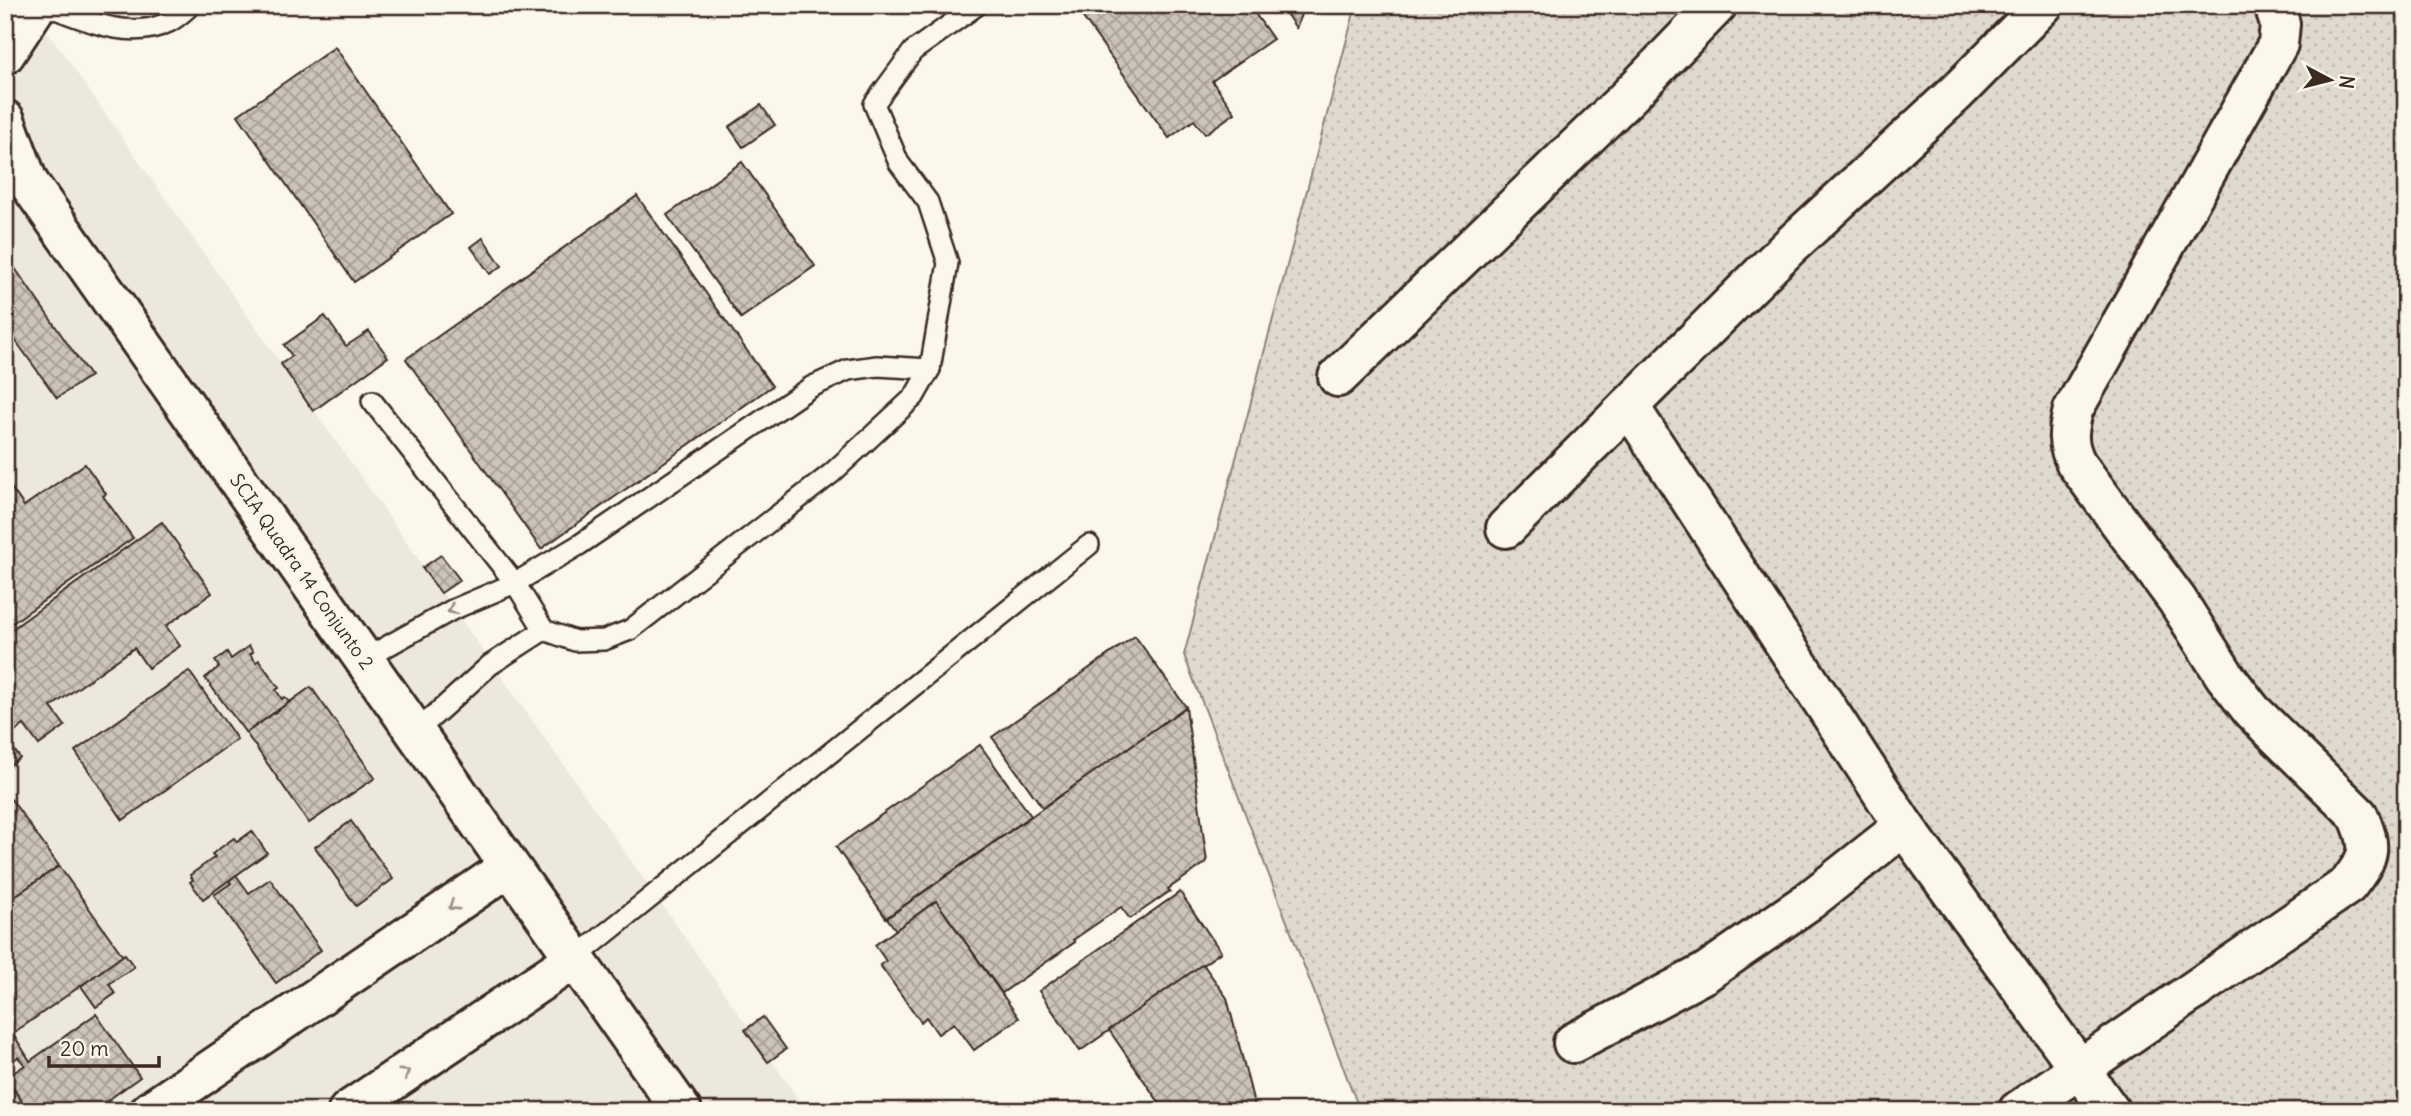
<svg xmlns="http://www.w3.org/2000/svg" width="2411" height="1116" viewBox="0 0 2411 1116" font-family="Delius,sans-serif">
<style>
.built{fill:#ede8dd}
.grass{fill:url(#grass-dots);stroke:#8d8276;stroke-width:2}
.building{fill:url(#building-cross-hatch);stroke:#3b2a1e;stroke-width:2}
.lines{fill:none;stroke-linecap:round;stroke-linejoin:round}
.lane-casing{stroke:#3b2a1e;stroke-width:24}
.street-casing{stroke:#3b2a1e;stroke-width:44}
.secondary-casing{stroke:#3b2a1e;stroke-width:44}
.lane{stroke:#fbf7ec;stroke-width:19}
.street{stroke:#fbf7ec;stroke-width:38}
.secondary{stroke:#fbf7ec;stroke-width:38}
.oneway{stroke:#9b9085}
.labels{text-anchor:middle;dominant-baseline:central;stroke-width:5;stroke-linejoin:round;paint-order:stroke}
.street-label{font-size:19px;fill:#3b2a1e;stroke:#fbf7ec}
</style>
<defs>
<pattern id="grass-dots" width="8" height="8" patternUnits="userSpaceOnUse" patternTransform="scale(1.75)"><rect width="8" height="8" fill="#dfd9ce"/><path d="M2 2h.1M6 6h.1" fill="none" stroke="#c0bab0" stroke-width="1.8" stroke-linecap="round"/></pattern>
<pattern id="building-cross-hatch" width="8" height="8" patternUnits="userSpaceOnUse" patternTransform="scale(1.75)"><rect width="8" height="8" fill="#ccc4b9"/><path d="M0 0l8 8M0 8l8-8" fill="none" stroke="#a79f96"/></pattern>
</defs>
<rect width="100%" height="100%" fill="#fbf7ec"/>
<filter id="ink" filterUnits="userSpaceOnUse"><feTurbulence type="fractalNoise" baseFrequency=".0143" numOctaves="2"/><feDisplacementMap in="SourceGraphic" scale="14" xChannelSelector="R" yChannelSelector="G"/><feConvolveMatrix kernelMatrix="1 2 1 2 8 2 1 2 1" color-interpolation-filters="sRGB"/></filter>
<g filter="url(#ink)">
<path class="built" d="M5,5H29L807,1111H5Z"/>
<path class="grass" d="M1356,5H2406V1111H1360L1184,655Z"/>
<g class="building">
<path d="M1074,5H1249L1273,39L1212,81L1235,113L1205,134L1194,120L1169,138Z"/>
<path d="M1280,5H1304L1296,29V28Z"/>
<path d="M335,47L451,214L354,282L238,115Z"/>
<path d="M761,105L775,125L743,147L729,127Z"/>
<path d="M742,162L815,266L741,318L667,215Z"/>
<path d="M637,196L772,386L541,549L406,359Z"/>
<path d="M483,238L502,266L490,274L471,247Z"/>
<path d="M12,264L90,376L57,398L5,326V269Z"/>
<path d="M325,316L346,346L369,331L388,357L313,411L281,364L292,356L284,345Z"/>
<path d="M85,464L106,494L103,496L133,538L5,628V479L24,506Z"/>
<path d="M162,522L212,593L166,626L180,646L148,668L134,648L51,707L65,726L39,745L24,725L6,738L20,758L5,769V634Z"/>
<path d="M441,555L460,580L441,593L422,568Z"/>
<path d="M1135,636L1186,707L1043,808L992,737Z"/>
<path d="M249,646L253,652L250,654L256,662L259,660L279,688L276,690L282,699L285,697L289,702L246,733L205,678L219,667L215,661L227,652L231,659Z"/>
<path d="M189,671L237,739L123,820L75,751Z"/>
<path d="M311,687L375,778L309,823L246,733Z"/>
<path d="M1186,707L1207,862L1168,889L1170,891L1130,919L1121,907L1073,940L1075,942L1002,993L936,901L896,930L887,918Z"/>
<path d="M980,745L1031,816L886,918L836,847Z"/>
<path d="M11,799L59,866L5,903V803Z"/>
<path d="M351,821L393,879L356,906L315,847Z"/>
<path d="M252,831L267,853L203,899L190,882L193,880L190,875L215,857L212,854L234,838L237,842Z"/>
<path d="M59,866L123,956L5,1039V903Z"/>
<path d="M236,875L249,893L270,879L321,950L276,983L214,895L231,883L229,881Z"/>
<path d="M1180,892L1221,952L1080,1051L1039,991Z"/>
<path d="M936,901L1019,1018L974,1050L954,1023L938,1034L926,1017L921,1022L880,965L886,961L875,945Z"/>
<path d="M125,954L134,967L109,984L115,994L96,1007L81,986Z"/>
<path d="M1203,964L1227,998L1256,1111H1165L1109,1030Z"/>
<path d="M96,1014L140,1077L93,1111H29L6,1078L25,1065L18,1057L5,1066V1039L13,1034L30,1061Z"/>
<path d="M763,1017L786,1049L768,1062L745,1030Z"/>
<path d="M5,1077L24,1104L29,1111H5Z"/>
</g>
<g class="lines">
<defs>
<g id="lane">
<path d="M45,5C83,19 129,42 169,22C177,18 184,11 191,5"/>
<path d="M372,401L515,583L544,630L575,641L604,640L630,630L832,473L914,397L930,369L948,263L928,202L899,163L874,104L913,51L976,6"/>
<path d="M366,658L452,610L515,583L579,545L811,387L848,370L877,366L930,369"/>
<path d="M417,731L490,665L544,630"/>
<path d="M574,959L1089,545"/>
</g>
<g id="street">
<path d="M5,120L28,182"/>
<path id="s1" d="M5,160L28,182L682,1111"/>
<path d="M1338,377L1629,96L1717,5"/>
<path d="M1629,406L1904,826L2110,1111"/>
<path d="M1506,528L1790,246L1957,92L2043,5"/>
<path d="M1573,1043L1705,973L1809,901L1904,826"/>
<path d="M150,1111L509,867"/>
<path d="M348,1111L574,959"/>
<path d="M2018,1111L2348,885C2370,856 2373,850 2358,815L2252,711L2225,676L2177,600L2076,463C2066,442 2068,432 2073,410L2278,44L2280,24L2274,5"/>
</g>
<path id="secondary" d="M5,54L37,5"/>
</defs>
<use href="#lane" class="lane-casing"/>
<use href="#street" class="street-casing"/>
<use href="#secondary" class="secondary-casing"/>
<use href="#lane" class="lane"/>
<use href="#street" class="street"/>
<use href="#secondary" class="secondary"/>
</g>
<defs><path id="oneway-chevron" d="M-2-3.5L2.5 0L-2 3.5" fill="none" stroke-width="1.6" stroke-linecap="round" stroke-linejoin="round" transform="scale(1.75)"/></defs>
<g class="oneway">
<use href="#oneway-chevron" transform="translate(452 610) rotate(154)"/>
<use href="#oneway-chevron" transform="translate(453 906) rotate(146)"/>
<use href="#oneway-chevron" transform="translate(405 1073) rotate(-34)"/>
</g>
</g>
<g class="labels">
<g class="street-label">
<text stroke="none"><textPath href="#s1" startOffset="508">SCIA Quadra 14 Conjunto 2</textPath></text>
</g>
</g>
<rect width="2411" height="1116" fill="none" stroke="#fbf7ec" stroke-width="28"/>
<rect x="14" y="14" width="2383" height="1088" fill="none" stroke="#3b2a1e" stroke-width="2.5" filter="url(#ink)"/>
<g transform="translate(2330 80) rotate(97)" stroke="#fbf7ec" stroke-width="5" paint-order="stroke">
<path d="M0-5L12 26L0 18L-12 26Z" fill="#3b2a1e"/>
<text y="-10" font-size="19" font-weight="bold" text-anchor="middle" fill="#3b2a1e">N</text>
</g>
<path d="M49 1056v10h110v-10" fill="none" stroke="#3b2a1e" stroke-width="3.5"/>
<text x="60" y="1056" font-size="21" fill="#3b2a1e" stroke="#fbf7ec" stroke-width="5" paint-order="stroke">20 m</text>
</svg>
